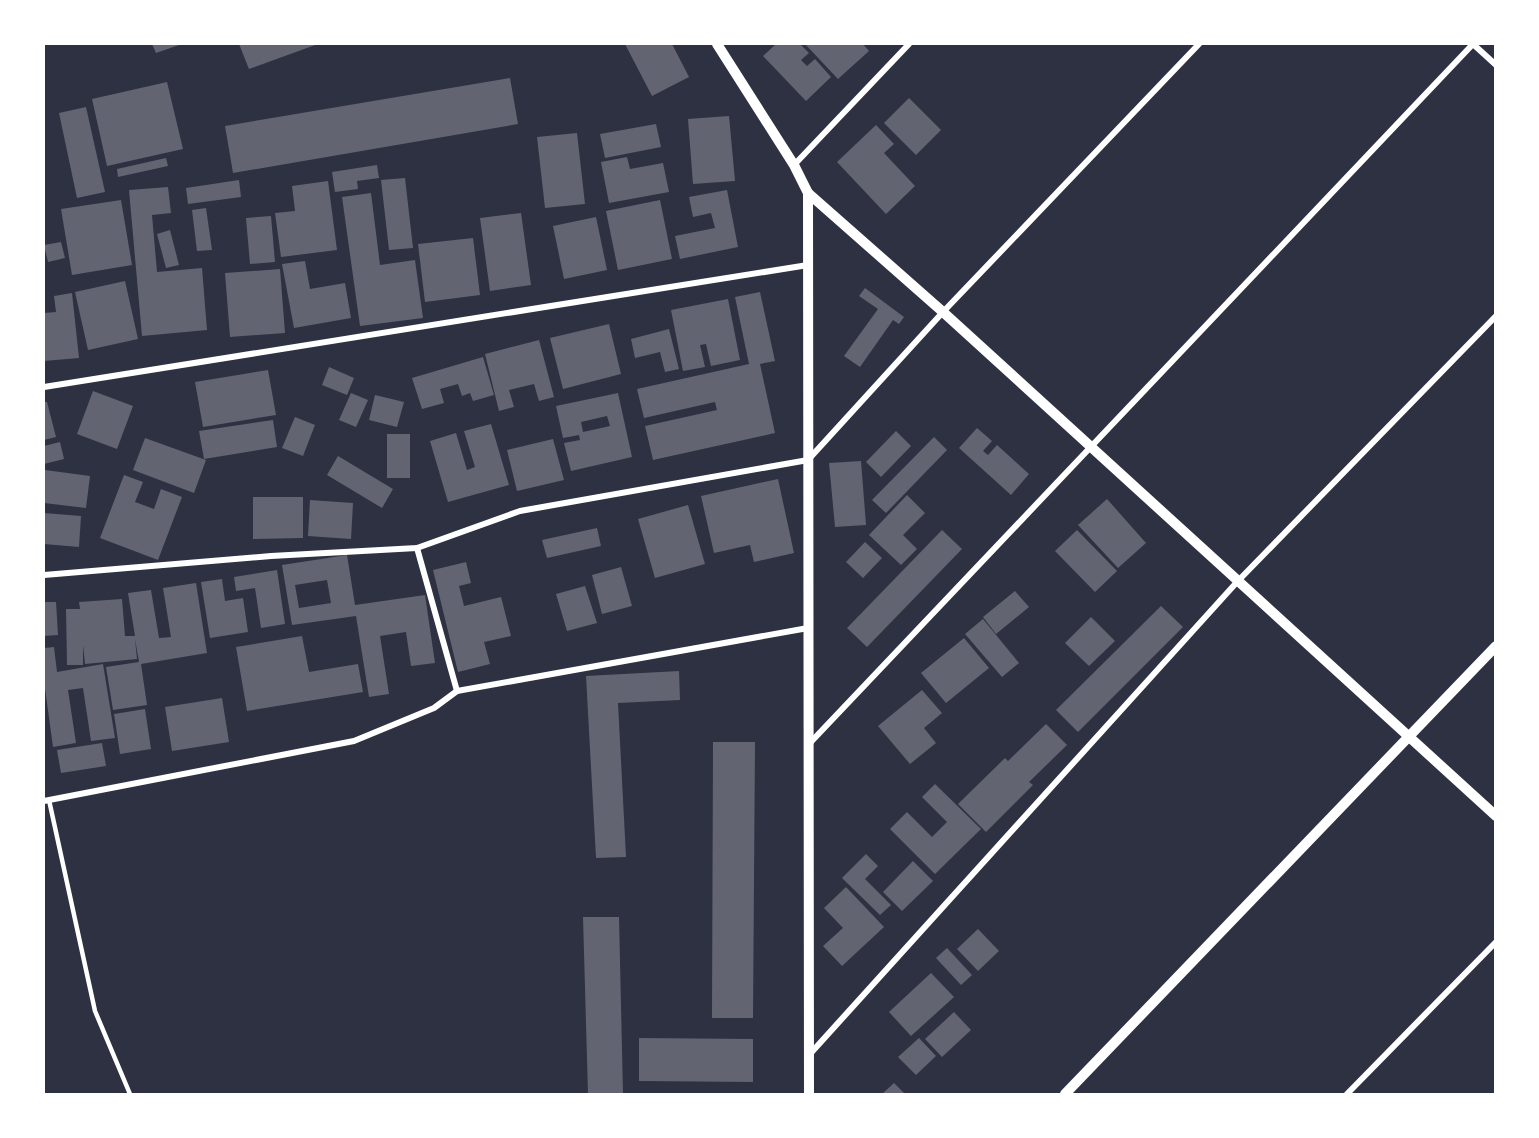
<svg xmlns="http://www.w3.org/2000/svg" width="1539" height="1138" viewBox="0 0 1539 1138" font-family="'Public Sans',sans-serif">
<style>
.building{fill:#626471;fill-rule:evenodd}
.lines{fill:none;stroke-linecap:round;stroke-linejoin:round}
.service{stroke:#fff;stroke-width:4.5}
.minor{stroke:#fff;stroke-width:6}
.tertiary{stroke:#fff;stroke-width:10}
</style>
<rect width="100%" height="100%" fill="#2d3142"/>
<g class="building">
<path d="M152,44H182L156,53Z"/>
<path d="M239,44H318L249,69Z"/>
<path d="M625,44H672L689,77L652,96Z"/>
<path d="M776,44H800L809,53L801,60L807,66L815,59L831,77L806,101L763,56Z"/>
<path d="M805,44H863L869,51L838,79Z"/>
<path d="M510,78L518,124L233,173L225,126Z"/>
<path d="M167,82L183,149L107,166L92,99Z"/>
<path d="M909,98L941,130L916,155L884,123Z"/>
<path d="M86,107L105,192L77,198L59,113Z"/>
<path d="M729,116L735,181L693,184L688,119Z"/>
<path d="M656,124L661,147L605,158L600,134Z"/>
<path d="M876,125L894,144L884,153L915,186L886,214L837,162Z"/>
<path d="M577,133L585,204L545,208L537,137Z"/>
<path d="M627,157L630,169L663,163L669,192L609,203L601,162Z"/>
<path d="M166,158L168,166L118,177L117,169Z"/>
<path d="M377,165L379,178L357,181L358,189L335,192L332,172Z"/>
<path d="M405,178L413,248L389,250L381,180Z"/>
<path d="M239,180L241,197L188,204L186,188Z"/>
<path d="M328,181L337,250L281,257L275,213L295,211L292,186Z"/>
<path d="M168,187L171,213L152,215L157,272L202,268L207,330L142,336L129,190Z"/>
<path d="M727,190L738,247L680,259L675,236L715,228L711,213L693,217L689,197Z"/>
<path d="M371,193L380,265L415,260L423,318L360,326L342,197Z"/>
<path d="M121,200L132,265L72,275L61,209Z"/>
<path d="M660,200L672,259L618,270L606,211Z"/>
<path d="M206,208L212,250L197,251L192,210Z"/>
<path d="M521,213L531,285L490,291L480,218Z"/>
<path d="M271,216L275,262L250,264L246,218Z"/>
<path d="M596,217L607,270L564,279L553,226Z"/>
<path d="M170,230L179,265L166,268L157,234Z"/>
<path d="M473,238L480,295L425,302L418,244Z"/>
<path d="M61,242L65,258L48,262L44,245Z"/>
<path d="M305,261L310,289L345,283L351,318L294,328L282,264Z"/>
<path d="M280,269L285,333L230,337L225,273Z"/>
<path d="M125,281L138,339L88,350L75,292Z"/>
<path d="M865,288L904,317L899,324L893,320L860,367L844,356L878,309L859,296Z"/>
<path d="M760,292L775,361L760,364L775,433L653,460L645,426L717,410L715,402L644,418L637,389L749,364L735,297Z"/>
<path d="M72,293L79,358L44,361V313L56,312L54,296Z"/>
<path d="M728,299L740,360L711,366L706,344L700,345L705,367L683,371L671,310Z"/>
<path d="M609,324L621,374L563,389L550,338Z"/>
<path d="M669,329L679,369L665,372L660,352L635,358L631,339Z"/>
<path d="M539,340L554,397L539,401L534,384L509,390L514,407L499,411L485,354Z"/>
<path d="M483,357L494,395L473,401L470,393L462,396L458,384L440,389L444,403L422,409L412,378Z"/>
<path d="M329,367L354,378L347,395L322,385Z"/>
<path d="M268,370L276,415L203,427L195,382Z"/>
<path d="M93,391L133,406L117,449L77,434Z"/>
<path d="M351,393L368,400L356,427L339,420Z"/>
<path d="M618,393L632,457L571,471L564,443L580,440L579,435L563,438L556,406ZM607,416L610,426L583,432L581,422Z"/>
<path d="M375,395L404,402L397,427L369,420Z"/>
<path d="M44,402H47L56,437L44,440Z"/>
<path d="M295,417L315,425L303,456L282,448Z"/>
<path d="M273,420L277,447L204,459L199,431Z"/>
<path d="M491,424L509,485L448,502L430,441L456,433L467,470L475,467L464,431Z"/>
<path d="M977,428L992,441L983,451L988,455L997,445L1029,474L1011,495L959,448Z"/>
<path d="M896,431L911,446L881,477L866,462Z"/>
<rect x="387" y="434" width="23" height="44"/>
<path d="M934,437L947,450L886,513L872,500Z"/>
<path d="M145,438L206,460L194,493L133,470Z"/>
<path d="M553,439L564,480L517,491L507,450Z"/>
<path d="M60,442L64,459L44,464V446Z"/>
<path d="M338,456L393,489L382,508L327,475Z"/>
<path d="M861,461L866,525L835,527L829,463Z"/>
<path d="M45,470L90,476L86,508L44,503Z"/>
<path d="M124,475L143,482L135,502L154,509L161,489L182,497L158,560L100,538Z"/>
<path d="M778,479L794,553L754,562L750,545L714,553L701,496Z"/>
<path d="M907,495L925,513L903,535L917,549L901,565L869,535Z"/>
<path d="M253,497H303V538L253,539Z"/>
<path d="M1107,499L1146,543L1118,568L1078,525Z"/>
<path d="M310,500L353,503L351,539L308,536Z"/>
<path d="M688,505L705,564L655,578L638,519Z"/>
<path d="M44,513L81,516L79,547L44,544Z"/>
<path d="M597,528L601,546L547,558L542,540Z"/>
<path d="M942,530L962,549L867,647L847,628Z"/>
<path d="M1077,530L1117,571L1095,592L1055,551Z"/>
<path d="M865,542L882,558L863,578L846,562Z"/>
<path d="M347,555L355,605L425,595L435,663L411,666L406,632L380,636L389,694L369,697L356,616L292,625L282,565ZM327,580L331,603L299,608L295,585Z"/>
<path d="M466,562L471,583L459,586L464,606L501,597L511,636L484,642L490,664L458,672L433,570Z"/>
<path d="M621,567L632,606L602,614L592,575Z"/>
<path d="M277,570L285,624L261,628L255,588L236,591L234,577Z"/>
<path d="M222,579L225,601L243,598L248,632L210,638L201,582Z"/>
<path d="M196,583L207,653L141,664L147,705L113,710L106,667L139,662L135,639L137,659L85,664L83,645V665H67L66,609H80L79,602L122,599L125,636H135L128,593L151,590L159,638L171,637L163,588Z"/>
<path d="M585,586L597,623L567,631L556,594Z"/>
<path d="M1015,591L1029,607L996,634L983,617Z"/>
<path d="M44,602H56L58,635L44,636Z"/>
<path d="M1161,606L1183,627L1078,732L1056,710Z"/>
<path d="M1091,617L1115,641L1089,666L1065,643Z"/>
<path d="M983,619L1019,663L1002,677L965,634Z"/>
<path d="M302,636L309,672L358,664L363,692L247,711L236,647Z"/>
<path d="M964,638L989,668L946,703L921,673Z"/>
<path d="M54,647L57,672L103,664L115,738L91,741L83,688L68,690L76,743L53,747L44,681V648Z"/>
<path d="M679,671L680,700L618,703L626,857L596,858L586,676Z"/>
<path d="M922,690L942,713L924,728L936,743L910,764L878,726Z"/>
<path d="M222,698L229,742L172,751L165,707Z"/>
<path d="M145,709L151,749L120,754L114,714Z"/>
<path d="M1046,724L1067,745L1029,782L1033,785L986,832L958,804L1005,758L1008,761Z"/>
<path d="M713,742H755L753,1018H712Z"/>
<path d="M102,743L106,766L61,773L57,750Z"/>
<path d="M935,784L981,829L935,874L890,829L907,812L932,837L947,822L922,797Z"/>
<path d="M866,854L878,866L865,879L891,905L880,915L842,878Z"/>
<path d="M913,861L933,881L902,911L883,892Z"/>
<path d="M846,887L884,927L842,966L823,946L843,928L824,908Z"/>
<path d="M583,917H619L623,1094H588Z"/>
<path d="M978,929L999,951L978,971L957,949Z"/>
<path d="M947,948L972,975L961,985L936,958Z"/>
<path d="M931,973L954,997L911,1036L889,1012Z"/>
<path d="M954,1012L971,1030L942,1057L925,1039Z"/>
<path d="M639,1038L753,1039V1082L639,1081Z"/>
<path d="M919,1038L936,1056L916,1075L898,1057Z"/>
<path d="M894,1083L905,1094H882Z"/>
</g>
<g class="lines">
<path class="service" d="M49,800L95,1011L130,1094"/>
<g class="minor">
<path d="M1473,44L1496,65"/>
<path d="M794,165L909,44"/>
<path d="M44,387L808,265"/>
<path d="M417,548L457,691"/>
<path d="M44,575L271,556L417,548L520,511L808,460L943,312L1199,44"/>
<path d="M809,744L1473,44"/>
<path d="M44,801L354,741L434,708L457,691L808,628"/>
<path d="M810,1054L1237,582L1496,316"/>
<path d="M1347,1094L1496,942"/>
</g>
<g class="tertiary">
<path d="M717,44L794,165L808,193L809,1094"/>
<path d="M808,193L943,312L1496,816"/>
<path d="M1065,1094L1496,646"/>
</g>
</g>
<rect width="1539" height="1138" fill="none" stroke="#ffffff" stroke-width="90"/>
</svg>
